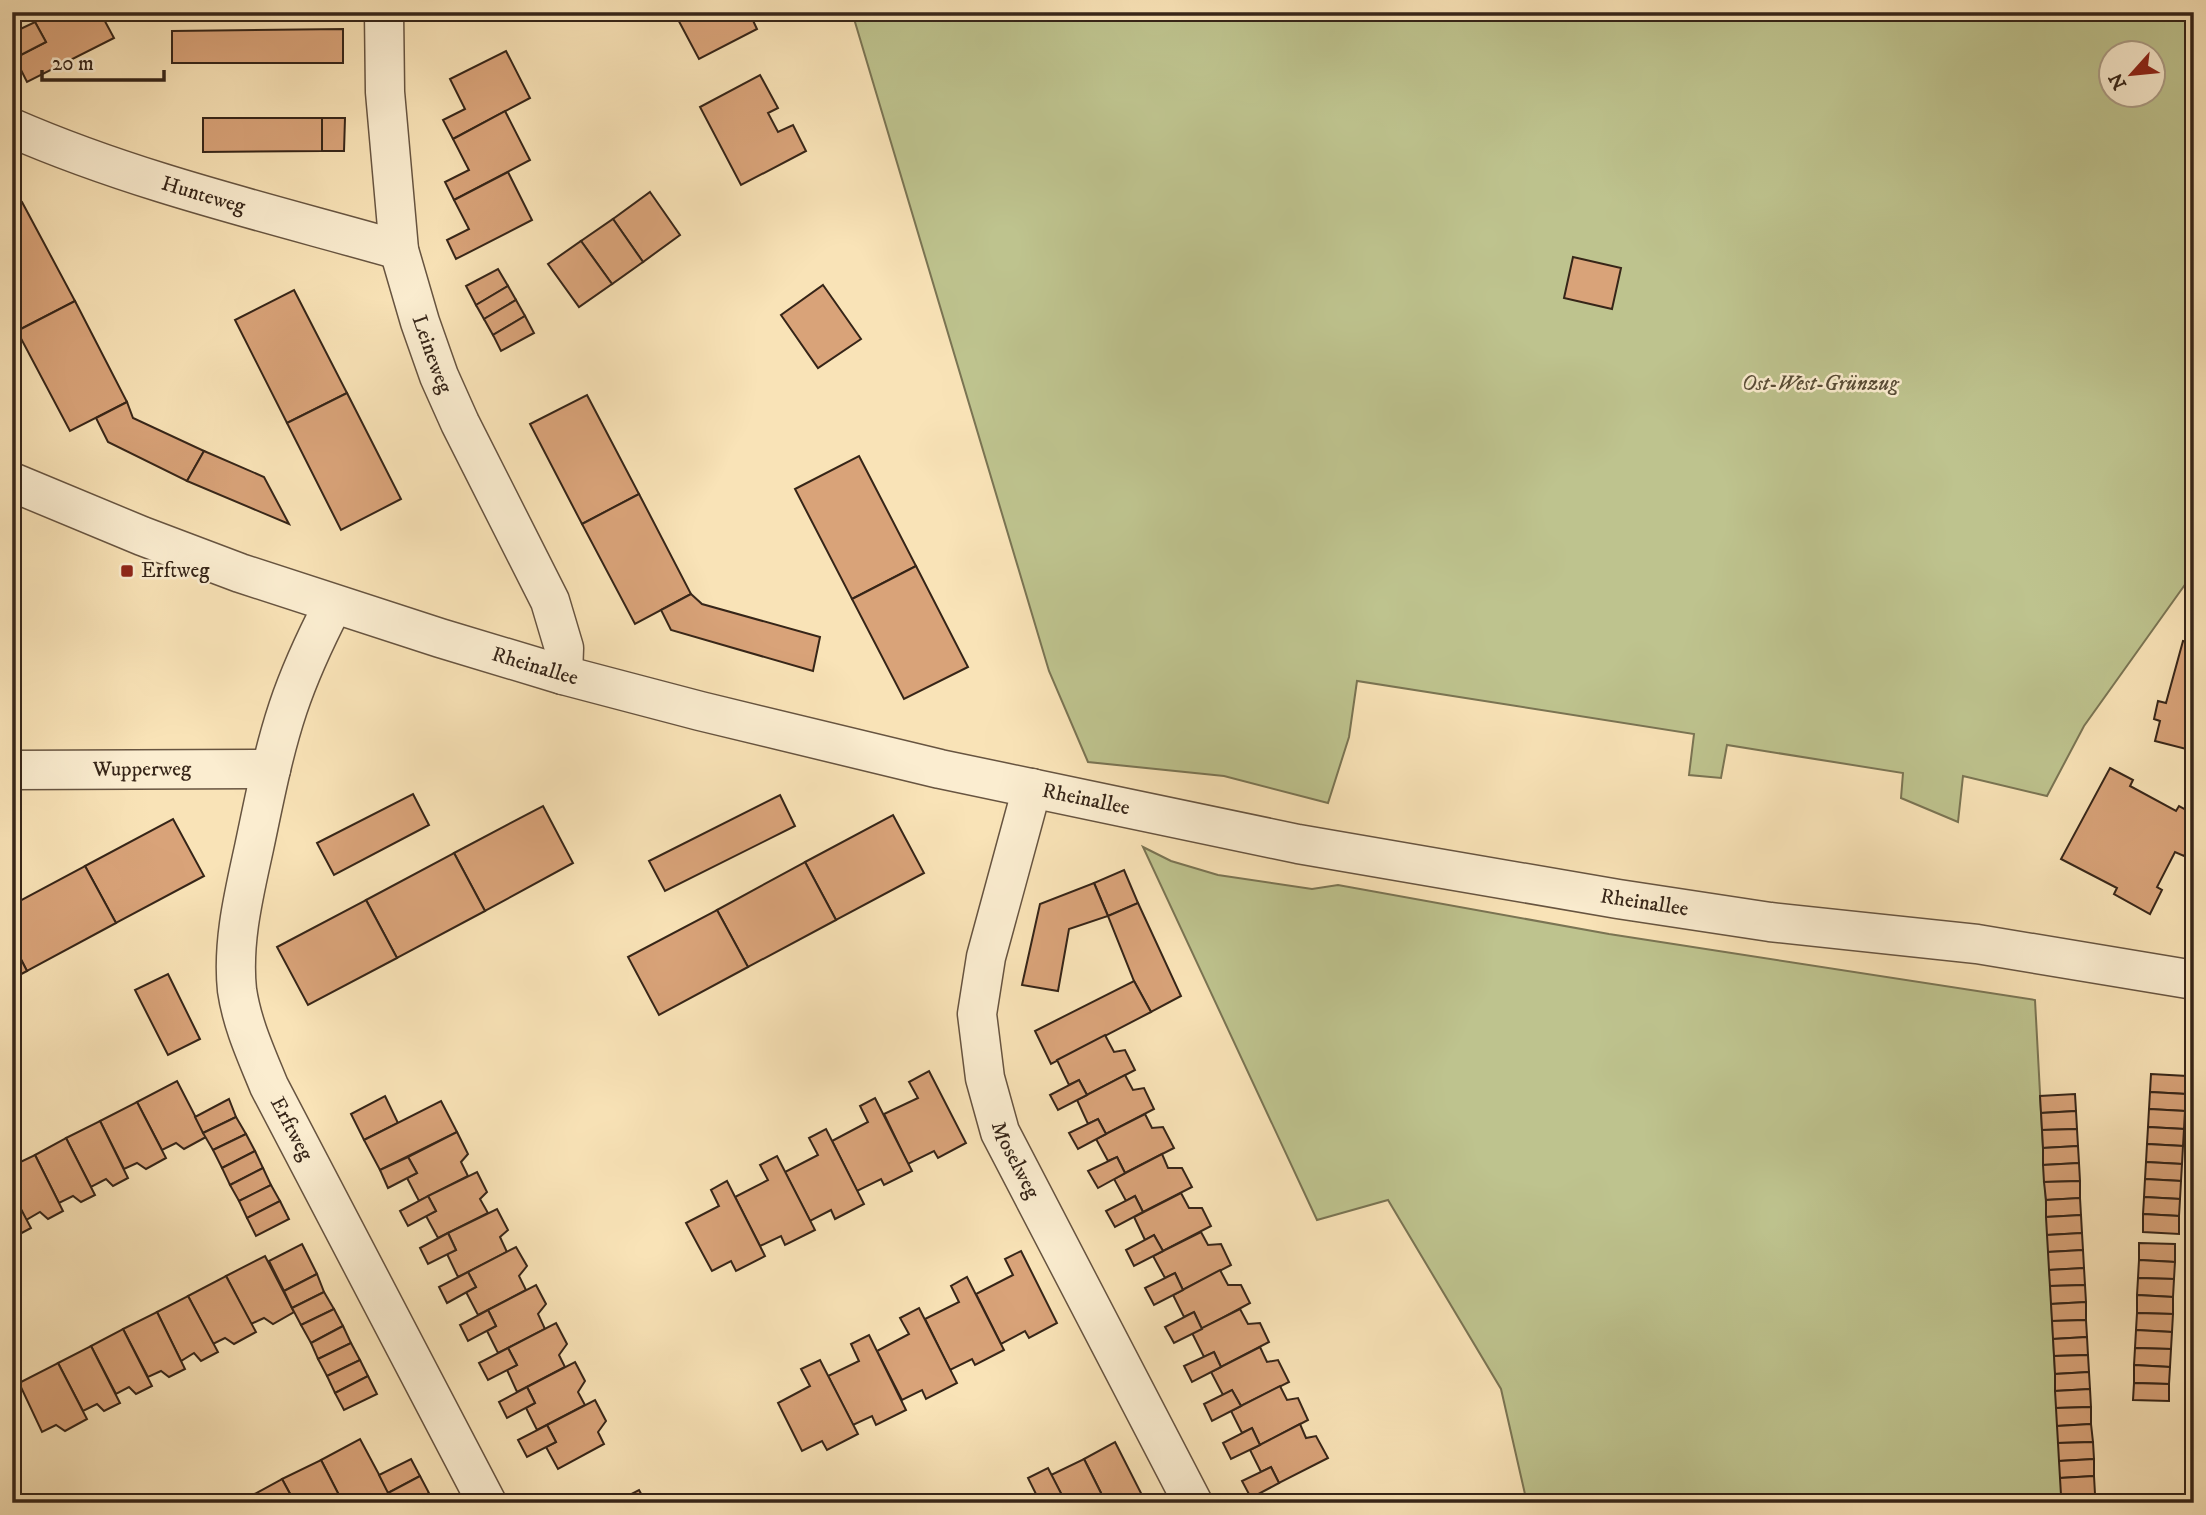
<svg xmlns="http://www.w3.org/2000/svg" width="2206" height="1515" viewBox="0 0 2206 1515" font-family="'IM FELL DW Pica',serif">
<style>
.green{fill:#bec38e;stroke:#7a7453;stroke-width:2;fill-rule:evenodd}
.building{fill:#d9a379;stroke:#362518;stroke-width:2}
.lines{fill:none;stroke-linecap:round;stroke-linejoin:round}
.street-casing{stroke:#675440;stroke-width:41}
.street{stroke:#fbedd0;stroke-width:38}
.poi-dot{fill:#8f2418;stroke:#fbedd0;stroke-width:2.5}
.labels{text-anchor:middle;dominant-baseline:central;stroke-width:5;stroke-linejoin:round;paint-order:stroke}
.street-label{font-size:21px;fill:#362518;stroke:#fbedd0}
.park-label{font-size:21px;font-style:italic;fill:#584c36;stroke:#fbedd0}
.poi-label{font-size:21px;fill:#362518;stroke:#fbedd0;text-anchor:start}
</style>
<rect width="100%" height="100%" fill="#f9e3b7"/>
<filter id="stains"><feTurbulence type="fractalNoise" baseFrequency=".00286" numOctaves="4"/><feColorMatrix values="0 0 0 0 .2 0 0 0 0 .09 0 0 0 0 .02 0 0 0 .5 -.17"/></filter>
<radialGradient id="worn" r=".72"><stop offset=".6" stop-color="#630" stop-opacity="0"/><stop offset="1" stop-color="#630" stop-opacity=".3"/></radialGradient>
<g class="green">
<path d="M852,12H2194V572L2084,726L2047,796L1963,776L1958,822L1901,798L1903,773L1727,745L1721,778L1689,775L1694,734L1357,681L1349,737L1328,803L1224,776L1088,762L1049,671ZM2112,52H2154V94H2112Z"/>
<path d="M1143,847L1171,861L1218,875L1312,889L1338,885L1609,934L2035,1000L2062,1503H1527L1501,1389L1388,1200L1317,1220Z"/>
</g>
<g class="building">
<path d="M41,12H100L114,38L27,82L15,58L46,42L35,22L44,17Z"/>
<path d="M674,12H749L757,29L699,59Z"/>
<path d="M35,22L46,42L15,58L12,53V33Z"/>
<path d="M343,29V63H172V31Z"/>
<path d="M506,51L530,98L453,139L443,120L465,109L450,79Z"/>
<path d="M760,75L778,108L768,113L778,132L793,125L806,151L741,185L700,107Z"/>
<path d="M505,111L530,160L454,200L445,182L469,170L453,139Z"/>
<path d="M203,118H322V151L203,152Z"/>
<path d="M322,118H345L344,151H322Z"/>
<path d="M508,172L532,220L456,259L447,240L469,229L454,200Z"/>
<path d="M650,192L680,235L643,262L613,219Z"/>
<path d="M22,202L75,301L17,331L12,321V207Z"/>
<path d="M613,219L643,262L612,284L581,241Z"/>
<path d="M581,241L612,284L579,307L548,264Z"/>
<path d="M1573,257L1621,268L1612,309L1564,298Z"/>
<path d="M498,269L508,286L476,305L466,286Z"/>
<path d="M823,285L861,339L818,368L781,315Z"/>
<path d="M508,286L516,300L484,319L476,305Z"/>
<path d="M294,290L347,393L287,423L235,320Z"/>
<path d="M516,300L525,316L493,335L484,319Z"/>
<path d="M75,301L127,402L70,431L17,331Z"/>
<path d="M525,316L534,333L501,351L493,335Z"/>
<path d="M347,393L401,499L341,530L287,423Z"/>
<path d="M587,395L639,494L582,524L530,424Z"/>
<path d="M127,402L133,418L204,451L187,481L108,442L96,418Z"/>
<path d="M204,451L264,477L289,524L187,481Z"/>
<path d="M859,456L916,566L852,599L795,489Z"/>
<path d="M639,494L691,594L635,624L582,524Z"/>
<path d="M916,566L968,667L904,699L852,599Z"/>
<path d="M691,594L702,604L820,637L813,671L671,630L661,610Z"/>
<path d="M2183,641L2194,643V751L2155,741L2160,721L2154,719L2158,701L2166,703Z"/>
<path d="M2110,768L2133,780L2130,786L2176,811L2179,806L2194,814V837L2184,856L2175,852L2157,887L2162,890L2150,914L2114,894L2117,888L2061,859Z"/>
<path d="M413,794L429,825L334,875L317,843Z"/>
<path d="M780,795L795,826L665,891L649,861Z"/>
<path d="M543,806L573,863L485,911L454,853Z"/>
<path d="M893,815L924,873L836,920L805,862Z"/>
<path d="M173,819L204,876L116,923L85,866Z"/>
<path d="M454,853L485,911L397,958L366,900Z"/>
<path d="M805,862L836,920L748,967L717,910Z"/>
<path d="M85,866L116,923L27,971L12,942V905Z"/>
<path d="M1124,870L1138,903L1108,916L1094,883Z"/>
<path d="M1094,883L1108,916L1069,929L1058,991L1022,985L1040,904Z"/>
<path d="M366,900L397,958L308,1005L277,947Z"/>
<path d="M1138,903L1181,996L1151,1012L1134,981L1108,916Z"/>
<path d="M717,910L748,967L659,1015L628,957Z"/>
<path d="M12,942L27,971L12,979Z"/>
<path d="M168,974L200,1039L168,1055L135,990Z"/>
<path d="M1134,981L1151,1012L1051,1064L1035,1031Z"/>
<path d="M1105,1035L1114,1052L1125,1050L1135,1070L1087,1095L1079,1080L1069,1085L1057,1060Z"/>
<path d="M929,1071L966,1143L938,1158L934,1151L908,1164L884,1114L918,1098L909,1082Z"/>
<path d="M2151,1074L2187,1076L2186,1094L2150,1092Z"/>
<path d="M1125,1075L1133,1090L1144,1088L1154,1109L1106,1134L1098,1119L1088,1124L1077,1100Z"/>
<path d="M1079,1080L1087,1095L1058,1110L1050,1095Z"/>
<path d="M177,1081L206,1137L184,1149L176,1143L162,1150L137,1102Z"/>
<path d="M2150,1092L2186,1094L2185,1111L2149,1109Z"/>
<path d="M2075,1094L2076,1111L2041,1113L2040,1096Z"/>
<path d="M385,1096L398,1123L364,1140L351,1114Z"/>
<path d="M875,1098L912,1171L884,1185L881,1179L857,1191L832,1141L868,1122L860,1106Z"/>
<path d="M229,1099L236,1117L203,1133L195,1117Z"/>
<path d="M441,1101L457,1132L380,1170L364,1140Z"/>
<path d="M137,1102L166,1158L146,1169L137,1163L124,1169L100,1121Z"/>
<path d="M2149,1109L2185,1111L2184,1129L2148,1127Z"/>
<path d="M2076,1111L2077,1129L2042,1130L2041,1113Z"/>
<path d="M1145,1114L1152,1128L1163,1127L1174,1148L1125,1173L1117,1157L1108,1161L1096,1139Z"/>
<path d="M236,1117L246,1134L213,1150L203,1133Z"/>
<path d="M1098,1119L1106,1134L1078,1149L1069,1133Z"/>
<path d="M100,1121L128,1178L113,1186L106,1179L91,1187L66,1138Z"/>
<path d="M2148,1127L2184,1129L2183,1146L2147,1144Z"/>
<path d="M826,1129L864,1204L835,1219L831,1210L810,1221L785,1172L818,1155L809,1138Z"/>
<path d="M2077,1129L2078,1146L2043,1148L2042,1130Z"/>
<path d="M457,1132L468,1154L461,1162L468,1176L419,1201L407,1178L417,1173L408,1157Z"/>
<path d="M246,1134L255,1151L222,1168L213,1150Z"/>
<path d="M66,1138L95,1195L81,1202L73,1196L59,1203L35,1155Z"/>
<path d="M2147,1144L2183,1146L2182,1164L2146,1162Z"/>
<path d="M2078,1146L2079,1163L2043,1165V1148Z"/>
<path d="M255,1151L263,1168L230,1185L222,1168Z"/>
<path d="M1162,1154L1168,1168H1182L1192,1187L1143,1212L1135,1196L1126,1201L1114,1179Z"/>
<path d="M35,1155L63,1211L48,1219L40,1212L26,1220L12,1192V1166Z"/>
<path d="M777,1156L815,1230L785,1245L781,1236L760,1246L735,1197L768,1180L760,1165Z"/>
<path d="M408,1157L417,1173L388,1188L380,1170Z"/>
<path d="M1117,1157L1125,1173L1098,1188L1088,1171Z"/>
<path d="M2146,1162L2182,1164L2181,1181L2145,1179Z"/>
<path d="M2079,1163L2080,1181L2044,1182L2043,1165Z"/>
<path d="M263,1168L271,1185L239,1201L230,1185Z"/>
<path d="M477,1172L487,1192L480,1199L488,1213L438,1238L426,1216L436,1211L428,1196Z"/>
<path d="M2145,1179L2181,1181L2180,1199L2144,1197Z"/>
<path d="M727,1181L765,1256L736,1271L731,1261L712,1271L686,1223L719,1206L711,1190Z"/>
<path d="M2080,1181V1198L2046,1200L2044,1182Z"/>
<path d="M271,1185L280,1201L247,1218L239,1201Z"/>
<path d="M12,1192L31,1228L16,1236L12,1233Z"/>
<path d="M1181,1193L1189,1208H1202L1211,1226L1163,1251L1154,1235L1145,1240L1134,1217Z"/>
<path d="M428,1196L436,1211L408,1226L400,1211Z"/>
<path d="M1135,1196L1143,1212L1115,1227L1106,1211Z"/>
<path d="M2144,1197L2180,1199L2179,1216L2143,1214Z"/>
<path d="M2080,1198L2081,1215L2046,1217V1200Z"/>
<path d="M280,1201L289,1219L256,1236L247,1218Z"/>
<path d="M497,1209L508,1230L500,1237L507,1252L458,1277L447,1254L456,1250L448,1233Z"/>
<path d="M2143,1214L2179,1216V1234L2143,1232Z"/>
<path d="M2081,1215L2082,1233L2047,1235L2046,1217Z"/>
<path d="M1201,1232L1208,1245L1221,1244L1231,1265L1183,1290L1175,1273L1165,1278L1153,1256Z"/>
<path d="M448,1233L456,1250L428,1264L420,1248Z"/>
<path d="M2082,1233L2083,1250L2048,1252L2047,1235Z"/>
<path d="M1154,1235L1163,1251L1134,1266L1126,1250Z"/>
<path d="M2139,1243L2175,1244V1262L2139,1260Z"/>
<path d="M302,1244L317,1274L284,1291L269,1261Z"/>
<path d="M516,1247L527,1266L519,1276L526,1290L478,1315L466,1292L476,1287L468,1272Z"/>
<path d="M2083,1250L2084,1268L2049,1270L2048,1252Z"/>
<path d="M1021,1251L1057,1323L1029,1338L1025,1331L1001,1344L976,1294L1013,1275L1005,1259Z"/>
<path d="M265,1256L294,1312L273,1324L264,1318L251,1324L226,1276Z"/>
<path d="M2139,1260L2175,1262L2174,1279L2138,1278Z"/>
<path d="M2084,1268L2085,1285L2050,1286L2049,1270Z"/>
<path d="M1220,1270L1228,1285H1241L1250,1303L1202,1329L1194,1312L1184,1317L1173,1295Z"/>
<path d="M468,1272L476,1287L447,1303L439,1287Z"/>
<path d="M1175,1273L1183,1290L1154,1305L1145,1288Z"/>
<path d="M317,1274L324,1292L292,1308L284,1291Z"/>
<path d="M226,1276L256,1332L234,1344L225,1338L213,1344L188,1296Z"/>
<path d="M967,1277L1004,1350L975,1365L972,1359L950,1370L925,1319L959,1302L951,1286Z"/>
<path d="M2138,1278L2174,1279L2173,1297L2137,1295Z"/>
<path d="M536,1285L546,1304L538,1314L545,1329L498,1353L487,1331L496,1326L488,1310Z"/>
<path d="M2085,1285L2086,1302L2051,1304L2050,1286Z"/>
<path d="M324,1292L334,1309L301,1325L292,1308Z"/>
<path d="M2137,1295L2173,1297V1314L2137,1313Z"/>
<path d="M188,1296L218,1352L201,1361L194,1353L181,1361L157,1312Z"/>
<path d="M2086,1302V1320L2052,1321L2051,1304Z"/>
<path d="M919,1308L957,1383L926,1399L922,1390L902,1400L877,1351L909,1334L900,1318Z"/>
<path d="M334,1309L343,1326L311,1343L301,1325Z"/>
<path d="M1240,1309L1248,1324L1260,1323L1269,1342L1221,1367L1214,1352L1204,1357L1192,1333Z"/>
<path d="M488,1310L496,1326L468,1341L460,1325Z"/>
<path d="M157,1312L185,1369L169,1377L161,1371L148,1377L123,1329Z"/>
<path d="M1194,1312L1202,1329L1174,1343L1165,1327Z"/>
<path d="M2137,1313L2173,1314L2172,1332L2136,1330Z"/>
<path d="M2086,1320L2087,1337L2053,1339L2052,1321Z"/>
<path d="M556,1323L567,1344L559,1355L565,1367L517,1392L507,1370L517,1365L508,1348Z"/>
<path d="M343,1326L351,1343L318,1359L311,1343Z"/>
<path d="M123,1329L152,1386L136,1394L129,1387L116,1394L91,1346Z"/>
<path d="M2136,1330L2172,1332L2171,1349L2135,1348Z"/>
<path d="M869,1335L906,1410L876,1425L872,1416L853,1425L828,1376L859,1361L851,1344Z"/>
<path d="M2087,1337L2088,1355L2054,1356L2053,1339Z"/>
<path d="M351,1343L360,1360L327,1376L318,1359Z"/>
<path d="M91,1346L120,1403L104,1411L97,1404L83,1411L58,1363Z"/>
<path d="M1260,1347L1267,1362L1278,1360L1289,1382L1241,1406L1232,1390L1223,1395L1211,1372Z"/>
<path d="M508,1348L517,1365L488,1380L479,1363Z"/>
<path d="M2135,1348L2171,1349L2170,1367L2134,1365Z"/>
<path d="M1214,1352L1221,1367L1192,1382L1184,1366Z"/>
<path d="M2088,1355L2089,1372L2055,1374L2054,1356Z"/>
<path d="M360,1360L368,1376L335,1393L327,1376Z"/>
<path d="M820,1360L858,1434L827,1450L822,1441L802,1451L778,1403L810,1386L801,1369Z"/>
<path d="M575,1362L585,1381L578,1392L585,1405L537,1430L526,1408L535,1403L527,1387Z"/>
<path d="M58,1363L87,1419L65,1431L56,1425L42,1432L19,1383Z"/>
<path d="M2134,1365L2170,1367L2169,1384L2134,1383Z"/>
<path d="M2089,1372L2090,1389L2055,1391V1374Z"/>
<path d="M368,1376L377,1394L344,1410L335,1393Z"/>
<path d="M2134,1383L2169,1384V1401L2133,1400Z"/>
<path d="M1280,1386L1287,1400L1298,1398L1308,1420L1260,1445L1252,1428L1242,1433L1231,1411Z"/>
<path d="M527,1387L535,1403L507,1418L499,1402Z"/>
<path d="M2090,1389L2091,1407L2056,1408L2055,1391Z"/>
<path d="M1232,1390L1241,1406L1212,1421L1204,1404Z"/>
<path d="M595,1400L606,1421L598,1432L604,1444L558,1469L546,1447L556,1442L547,1425Z"/>
<path d="M2091,1407V1424L2057,1426L2056,1408Z"/>
<path d="M1300,1424L1306,1438L1316,1436L1328,1458L1279,1483L1271,1467L1261,1472L1250,1450Z"/>
<path d="M2091,1424L2093,1442L2058,1443L2057,1426Z"/>
<path d="M547,1425L556,1442L527,1457L518,1440Z"/>
<path d="M1252,1428L1260,1445L1231,1459L1223,1443Z"/>
<path d="M360,1439L390,1495L375,1503L359,1501L343,1503L321,1460Z"/>
<path d="M1115,1442L1145,1501L1141,1503H1106L1084,1459Z"/>
<path d="M2093,1442L2094,1459L2059,1461L2058,1443Z"/>
<path d="M411,1459L420,1476L388,1493L379,1475Z"/>
<path d="M1084,1459L1106,1503H1066L1051,1475Z"/>
<path d="M2094,1459V1476L2060,1478L2059,1461Z"/>
<path d="M321,1460L343,1503H295L282,1479Z"/>
<path d="M1271,1467L1279,1483L1251,1498L1242,1481Z"/>
<path d="M1048,1468L1066,1503H1019L1036,1494L1028,1478Z"/>
<path d="M420,1476L429,1493L410,1503H393L388,1493Z"/>
<path d="M2094,1476L2095,1494L2061,1495L2060,1478Z"/>
<path d="M282,1479L295,1503H254L251,1496Z"/>
<path d="M639,1490L646,1503H614Z"/>
<path d="M2095,1494L2096,1503H2061V1495Z"/>
</g>
<g class="lines">
<defs>
<g id="street">
<path id="s1" d="M384,12L385,92L399,250L420,322L439,376L460,423L550,601L564,648L563,675"/>
<path id="s2" d="M12,128C136,182 269,213 399,250"/>
<path id="s3" d="M12,482L142,536L240,573L440,638L563,675L700,711L940,769L1298,844L1618,899L1770,922L1977,944L2194,980"/>
<path id="s4" d="M333,605C316,638 300,672 288,708C273,753 264,801 254,848C244,894 232,942 237,990C242,1024 256,1054 269,1086L487,1503"/>
<path id="s5" d="M12,770L271,769"/>
<path id="s6" d="M1032,788L986,957L977,1014L985,1078L1000,1132L1193,1503"/>
</g>
</defs>
<use href="#street" class="street-casing"/>
<use href="#street" class="street"/>
</g>
<rect class="poi-dot" x="120" y="564" width="14" height="14" rx="3.5"/>
<g class="labels">
<g class="street-label">
<text stroke="none"><textPath href="#s2" startOffset="203">Hunteweg</textPath></text>
<text stroke="none"><textPath href="#s1" startOffset="348">Leineweg</textPath></text>
<text stroke="none"><textPath href="#s3" startOffset="555">Rheinallee</textPath></text>
<text stroke="none"><textPath href="#s5" startOffset="130">Wupperweg</textPath></text>
<text stroke="none"><textPath href="#s3" startOffset="1122">Rheinallee</textPath></text>
<text stroke="none"><textPath href="#s3" startOffset="1690">Rheinallee</textPath></text>
<text stroke="none"><textPath href="#s4" startOffset="550">Erftweg</textPath></text>
<text stroke="none"><textPath href="#s6" startOffset="385">Moselweg</textPath></text>
</g>
<g class="park-label">
<text x="1820" y="384">Ost-West-Grünzug</text>
</g>
<g class="poi-label">
<text x="141" y="571">Erftweg</text>
</g>
</g>
<rect width="2206" height="1515" fill="none" stroke="#f9e3b7" stroke-width="42"/>
<rect x="14" y="14" width="2178" height="1487" fill="none" stroke="#362518" stroke-width="3.5"/>
<rect x="21" y="21" width="2164" height="1473" fill="none" stroke="#362518" stroke-width="2"/>
<g transform="translate(2132 74) rotate(243)"><circle r="33" fill="#fbedd0" stroke="#ac9d86" stroke-width="2"/>
<path d="M0-5L12 26L0 18L-12 26Z" fill="#8f2418"/>
<text y="-10" font-size="19" font-weight="bold" text-anchor="middle" fill="#362518">N</text>
</g>
<path d="M42 70v10h122v-10" fill="none" stroke="#362518" stroke-width="3.5"/>
<text x="52" y="70" font-size="21" fill="#362518" stroke="#fbedd0" stroke-width="5" paint-order="stroke">20 m</text>
<rect width="100%" height="100%" filter="url(#stains)"/>
<rect width="100%" height="100%" fill="url(#worn)"/>
</svg>
